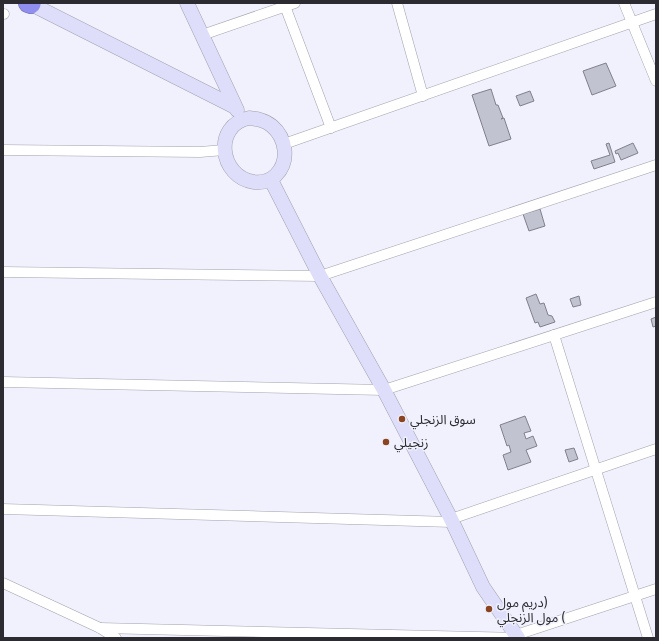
<svg xmlns="http://www.w3.org/2000/svg" width="659" height="641" viewBox="0 0 659 641" font-family="Cabin,'Noto Sans Arabic',sans-serif">
<style>
.building{fill:#c2c3d1;stroke:#80808d}
.lines{fill:none;stroke-linecap:round;stroke-linejoin:round}
.street-casing{stroke:#a2a2b0;stroke-width:11}
.secondary-casing{stroke:#a2a2b0;stroke-width:15}
.highway-casing{stroke:#6d6cad;stroke-width:20}
.street{stroke:#fff;stroke-width:10}
.secondary{stroke:#deddfa;stroke-width:14}
.highway{stroke:#908ff0;stroke-width:19}
.poi-dot{fill:#8b4422;stroke:#f0f1fc;stroke-width:1.5}
.labels{text-anchor:middle;dominant-baseline:central;stroke-width:3;stroke-linejoin:round;paint-order:stroke}
.poi-label{font-size:13px;fill:#2b2b31;stroke:#f0f1fc;text-anchor:start}
</style>
<rect width="100%" height="100%" fill="#f0f1fc"/>
<g class="building">
<path d="M606,63L616,86L592,95L583,71Z"/>
<path d="M491,89L496,105H498L503,118L501,119L504,118L511,139L489,146L472,95Z"/>
<path d="M530,91L534,101L520,106L516,96Z"/>
<path d="M609,143L615,162L594,169L591,161L610,155L606,144Z"/>
<path d="M633,143L638,153L621,160L618,153L616,154L615,151Z"/>
<path d="M540,209L545,226L529,231L523,214Z"/>
<path d="M536,294L540,304L544,303L548,315L552,316L555,322L540,327L538,322L535,323L526,298Z"/>
<path d="M579,296L581,305L573,307L570,299Z"/>
<path d="M656,317V326L653,327L651,319Z"/>
<path d="M525,416L531,431L524,433L526,439L533,436L537,446L526,450L531,462L508,470L503,455L511,452L509,445L507,446L500,425Z"/>
<path d="M574,448L578,459L569,462L565,450Z"/>
</g>
<g class="lines">
<defs>
<g id="street">
<path d="M397,3L423,96"/>
<path d="M624,3L656,81"/>
<path d="M285,6L331,128"/>
<path d="M3,14H4"/>
<path d="M202,35L295,3"/>
<path d="M284,144L656,14"/>
<path d="M3,150L200,152L224,150"/>
<path d="M3,272L320,276L656,165"/>
<path d="M554,335L648,638"/>
<path d="M3,382L384,390L656,302"/>
<path d="M3,509L452,522"/>
<path d="M451,519L656,449"/>
<path d="M3,583L100,628L116,638"/>
<path d="M100,628L518,638"/>
<path d="M516,635L656,589"/>
</g>
<g id="secondary">
<path d="M187,3L237,110"/>
<path d="M31,4L235,107"/>
<path d="M249,118C257,119 265,120 272,126C286,138 290,161 276,175C270,181 263,183 254,182C219,177 213,125 249,118Z"/>
<path d="M271,180L320,276L384,390L451,519L483,587L518,638"/>
</g>
<path id="highway" d="M28,3L31,4"/>
</defs>
<use href="#street" class="street-casing"/>
<use href="#secondary" class="secondary-casing"/>
<use href="#highway" class="highway-casing"/>
<use href="#street" class="street"/>
<use href="#secondary" class="secondary"/>
<use href="#highway" class="highway"/>
</g>
<g class="poi-dot">
<circle cx="402" cy="419" r="4"/>
<circle cx="386" cy="442" r="4"/>
<circle cx="489" cy="609" r="4"/>
</g>
<g class="labels">
<g class="poi-label">
<text x="410" y="419">سوق الزنجلي</text>
<text x="394" y="442">زنجيلي</text>
<text x="497" y="602">دريم مول)<tspan x="497" dy="15">مول الزنجلي (</tspan></text>
</g>
</g>
<rect width="659" height="641" fill="none" stroke="#2b2b31" stroke-width="8"/>
</svg>
